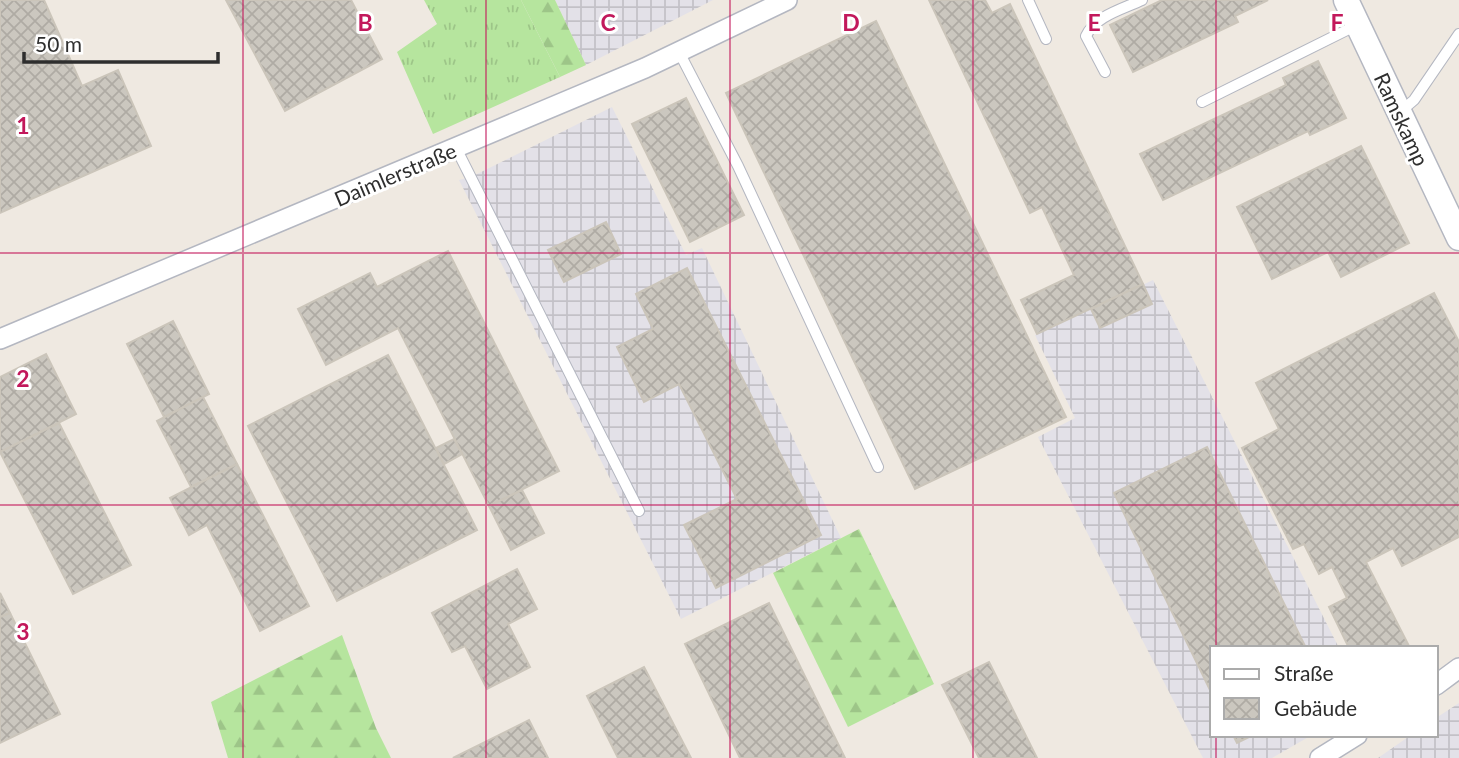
<svg xmlns="http://www.w3.org/2000/svg" width="1459" height="758" viewBox="0 0 1459 758" font-family="Lato,sans-serif">
<style>
.industrial{fill:url(#industrial-grid)}
.grass{fill:url(#grass-tufts)}
.forest{fill:url(#forest-firs)}
.building{fill:url(#building-cross-hatch);stroke:#cbc5ba;stroke-width:2}
.lines{fill:none;stroke-linecap:round;stroke-linejoin:round}
.service-casing{stroke:#b4b7c1;stroke-width:12}
.minor-casing{stroke:#b4b7c1;stroke-width:22}
.tertiary-casing{stroke:#b4b7c1;stroke-width:27}
.service{stroke:#fff;stroke-width:10}
.minor{stroke:#fff;stroke-width:19}
.tertiary{stroke:#fff;stroke-width:24}
.grid{fill:none;stroke:#c2185b;stroke-width:2;stroke-opacity:0.55}
.labels{text-anchor:middle;dominant-baseline:central;stroke-width:6;stroke-linejoin:round;paint-order:stroke}
.street-label{font-size:21px;fill:#2e2e2e;stroke:#fff}
.grid-label{font-size:23px;text-anchor:middle;font-weight:bold;fill:#c2185b;stroke:#fff;stroke-width:6;stroke-linejoin:round;paint-order:stroke}
</style>
<defs>
<pattern id="industrial-grid" width="8" height="8" patternUnits="userSpaceOnUse" patternTransform="scale(1.75)"><rect width="8" height="8" fill="#e3e1e8"/><path d="M0 4h8M4 0v8" fill="none" stroke="#c3c1c7"/></pattern>
<pattern id="grass-tufts" width="24" height="20" patternUnits="userSpaceOnUse" patternTransform="scale(1.75)"><rect width="24" height="20" fill="#b6e59e"/><path d="M3 7l-1-3M5 7V3M7 7l1-3M15 17l-1-3M17 17v-4M19 17l1-3" fill="none" stroke="#9dc588"/></pattern>
<pattern id="forest-firs" width="22" height="20" patternUnits="userSpaceOnUse" patternTransform="scale(1.75)"><rect width="22" height="20" fill="#b6e59e"/><path d="M5 1l3.5 6h-7zM16 11l3.5 6h-7z" fill="#9dc588"/></pattern>
<pattern id="building-cross-hatch" width="8" height="8" patternUnits="userSpaceOnUse" patternTransform="scale(1.75)"><rect width="8" height="8" fill="#cbc7bf"/><path d="M0 0l8 8M0 8l8-8" fill="none" stroke="#afaba4"/></pattern>
</defs>
<rect width="100%" height="100%" fill="#efe9e1"/>
<g class="industrial">
<path d="M555,0H713L586,65Z"/>
<path d="M612,107L686,255L702,248L841,538L681,619L459,180L471,177Z"/>
<path d="M1153,280L1339,648H1212V735H1312L1272,758H1203L1038,437L1075,418L1035,335Z"/>
<path d="M1459,703V758H1378L1411,735H1436V718Z"/>
</g>
<path class="grass" d="M424,0H521L560,77L433,134L397,52L437,24Z"/>
<g class="forest">
<path d="M521,0H555L586,65L560,77Z"/>
<path d="M859,529L934,684L848,727L773,573Z"/>
<path d="M342,635L376,728L391,758H228L211,702Z"/>
</g>
<g class="building">
<path d="M0,0H44L82,86L118,70L151,146L0,213Z"/>
<path d="M226,0H351L382,59L285,111Z"/>
<path d="M929,0H985L992,13L1010,4L1143,284L1037,334L1021,300L1074,275L1042,207L1030,213Z"/>
<path d="M1162,0H1268L1235,16L1238,22L1133,72L1110,25Z"/>
<path d="M876,21L1066,417L915,489L726,93Z"/>
<path d="M1318,61L1346,118L1310,135L1308,131L1163,200L1140,154L1286,85L1283,78Z"/>
<path d="M686,98L744,215L690,242L632,124Z"/>
<path d="M1361,146L1409,243L1341,277L1328,252L1272,279L1237,207Z"/>
<path d="M606,222L621,254L564,282L548,250Z"/>
<path d="M448,251L559,471L489,506L398,328L326,365L298,309L370,273L377,287Z"/>
<path d="M687,268L821,535L716,588L684,525L737,499L679,384L644,402L617,347L653,329L636,294Z"/>
<path d="M1143,284L1152,304L1100,328L1091,309Z"/>
<path d="M1434,293L1459,342V537L1402,566L1393,548L1366,562L1410,648H1349L1329,607L1347,598L1332,567L1319,574L1304,544L1293,549L1242,448L1279,429L1256,383Z"/>
<path d="M173,321L209,394L164,417L127,344Z"/>
<path d="M46,354L76,414L0,452V377Z"/>
<path d="M388,355L477,530L337,601L248,426Z"/>
<path d="M203,397L237,464L191,487L157,421Z"/>
<path d="M59,423L131,565L73,594L0,452Z"/>
<path d="M454,439L462,454L444,464L436,448Z"/>
<path d="M1207,447L1306,648H1212V694L1114,493Z"/>
<path d="M237,464L309,606L260,631L207,525L189,535L170,498Z"/>
<path d="M522,490L544,533L511,550L489,506Z"/>
<path d="M517,569L537,609L508,624L530,667L487,689L465,646L452,652L432,613Z"/>
<path d="M0,593L10,613L0,617Z"/>
<path d="M769,603L845,758H740L685,644Z"/>
<path d="M10,613L60,714L0,743V617Z"/>
<path d="M989,662L1037,758H979L942,685Z"/>
<path d="M644,667L691,758H618L587,696Z"/>
<path d="M529,720L548,758H453Z"/>
<path d="M1233,735H1253L1237,743Z"/>
</g>
<g class="lines">
<defs>
<g id="service">
<path d="M1028,0L1046,39"/>
<path d="M679,52L738,166L878,467"/>
<path d="M1105,72L1086,36C1095,16 1123,9 1142,0"/>
<path d="M1202,102L1357,25"/>
<path d="M1400,112L1414,100L1459,34"/>
<path d="M456,148L639,511"/>
</g>
<g id="minor">
<path d="M0,339L645,68L787,0"/>
<path d="M1436,685L1459,668"/>
<path d="M1320,758L1357,735"/>
</g>
<path id="tertiary" d="M1346,0L1459,238"/>
</defs>
<use href="#service" class="service-casing"/>
<use href="#minor" class="minor-casing"/>
<use href="#tertiary" class="tertiary-casing"/>
<use href="#service" class="service"/>
<use href="#minor" class="minor"/>
<use href="#tertiary" class="tertiary"/>
</g>
<path class="grid" d="M243,0V758M486,0V758M730,0V758M973,0V758M1216,0V648M0,253H1459M0,505H1459M1216,735V758"/>
<g class="labels">
<g class="street-label">
<text transform="translate(1402 119) rotate(65)">Ramskamp</text>
<text transform="translate(395 174) rotate(-23)">Daimlerstraße</text>
</g>
</g>
<g class="grid-label">
<text x="365" y="31">B</text>
<text x="608" y="31">C</text>
<text x="851" y="31">D</text>
<text x="1094" y="31">E</text>
<text x="1337" y="31">F</text>
<text x="23" y="134">1</text>
<text x="23" y="387">2</text>
<text x="23" y="640">3</text>
</g>
<rect x="1210" y="646" width="228" height="91" fill="#ffffff" stroke="#ababab" stroke-width="2"/>
<rect x="1224" y="669" width="35" height="10" fill="#ffffff" stroke="#ababab" stroke-width="2"/>
<text x="1274" y="681" font-size="21" fill="#2e2e2e">Straße</text>
<rect x="1224" y="698" width="35" height="21" fill="url(#building-cross-hatch)" stroke="#ababab" stroke-width="2"/>
<text x="1274" y="716" font-size="21" fill="#2e2e2e">Gebäude</text>
<path d="M24 52v10h194v-10" fill="none" stroke="#2e2e2e" stroke-width="3.5"/>
<text x="35" y="52" font-size="21" fill="#2e2e2e" stroke="#ffffff" stroke-width="5" paint-order="stroke">50 m</text>
</svg>
